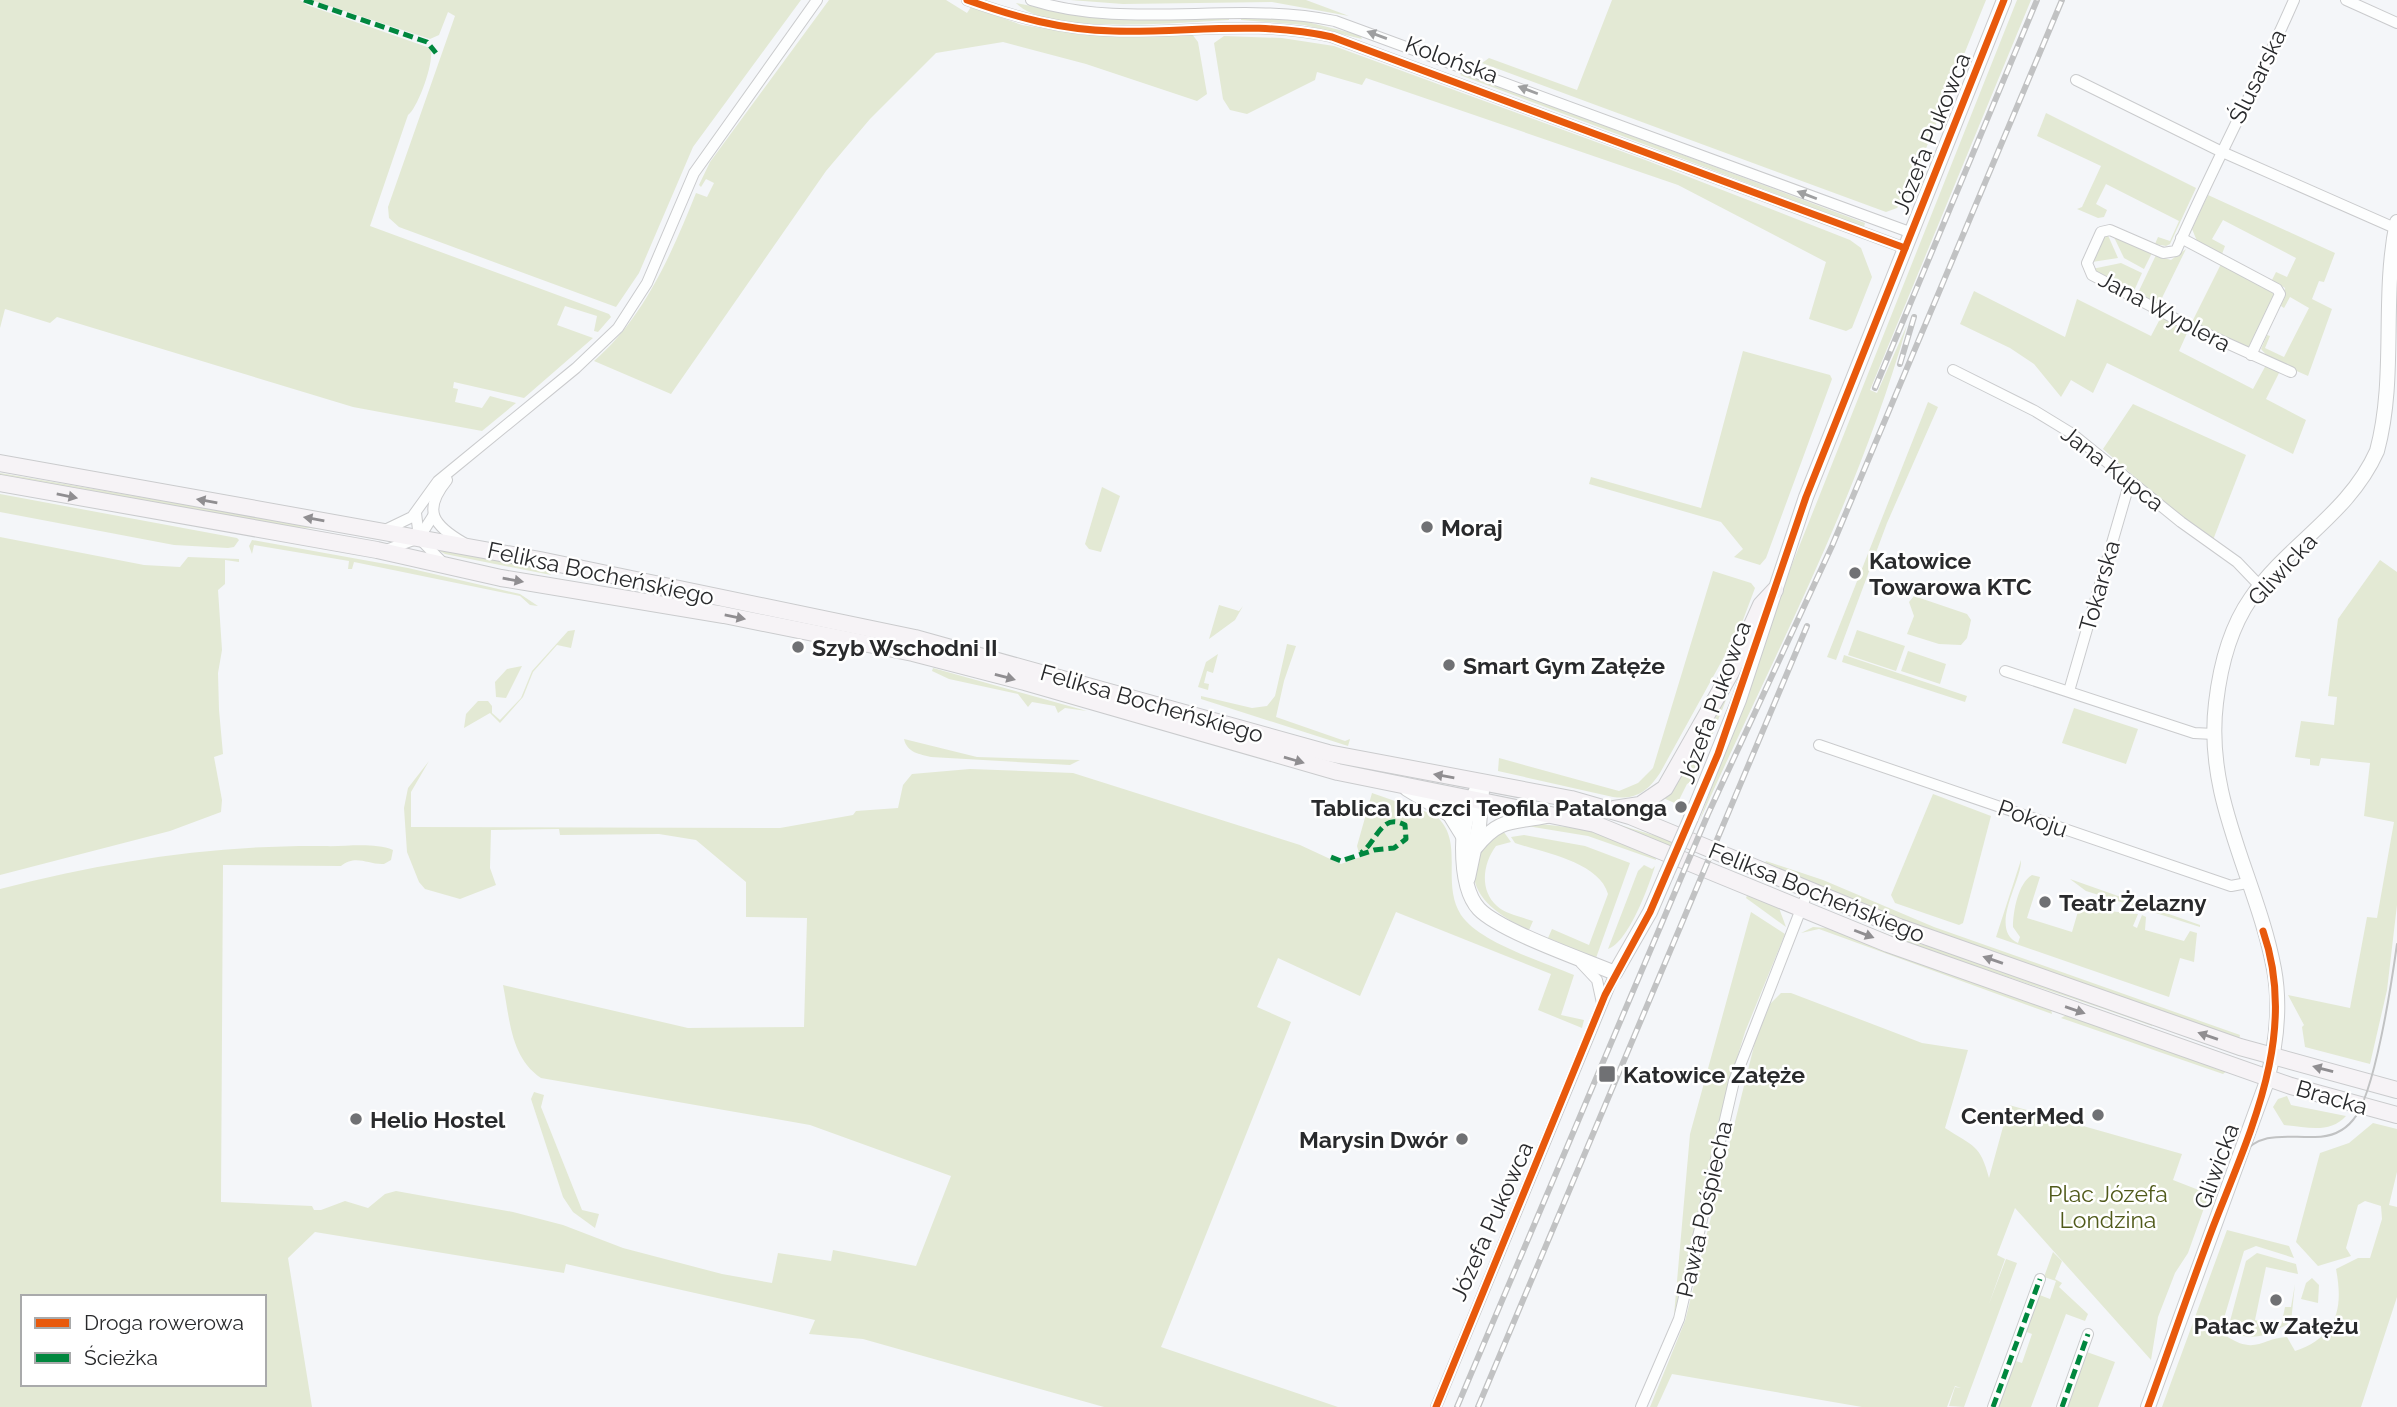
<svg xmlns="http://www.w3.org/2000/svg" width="2397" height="1407" viewBox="0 0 2397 1407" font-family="Raleway,sans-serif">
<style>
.green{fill:#e3e9d4;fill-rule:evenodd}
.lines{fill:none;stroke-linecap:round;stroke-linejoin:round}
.minor-casing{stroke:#cacbcd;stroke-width:12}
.tertiary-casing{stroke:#cacbcd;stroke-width:16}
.secondary-casing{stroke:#cacbcd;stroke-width:18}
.minor{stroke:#fdfefe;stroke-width:10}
.tertiary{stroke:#fdfefe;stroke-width:14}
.secondary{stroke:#f6f3f6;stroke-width:16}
.tram{stroke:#c1c2c3;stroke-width:2}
.rail-casing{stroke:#c1c2c3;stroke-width:6}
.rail{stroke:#fff;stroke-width:3.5;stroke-dasharray:10;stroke-linecap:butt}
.tertiary-bridge-casing{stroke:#cacbcd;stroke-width:16;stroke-linecap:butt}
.tertiary-bridge{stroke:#fdfefe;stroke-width:14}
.quiet{stroke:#00873e;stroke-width:5;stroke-dasharray:10 5;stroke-linecap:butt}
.cycleway-casing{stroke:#fff;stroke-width:11}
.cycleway{stroke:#e8590c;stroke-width:7}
.oneway{fill:#9e9fa0}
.oneway2{fill:#908e91}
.poi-dot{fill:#707174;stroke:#fff;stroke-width:2.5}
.labels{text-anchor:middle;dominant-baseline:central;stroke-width:5;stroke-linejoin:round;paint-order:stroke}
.street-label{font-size:23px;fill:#292a2c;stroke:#fff}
.poi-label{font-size:23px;font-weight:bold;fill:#292a2c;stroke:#fff;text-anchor:start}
.park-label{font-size:23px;fill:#505a1a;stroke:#fff}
</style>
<rect width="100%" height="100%" fill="#f4f6f9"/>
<g class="green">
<path d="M0,0H300L307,5L430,48C436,58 418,108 408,115L370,226L609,314L611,317L598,332L594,331L597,316L565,306L557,325L593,338L524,398L454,382L453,388L458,389L455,402L482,408L490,396L516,403L482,431L353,407L57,317L50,323L5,309L0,328Z"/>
<path d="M311,0H801L693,147L639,273L616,307L399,227L389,218L388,207L455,16L448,12L439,35L430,39Z"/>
<path d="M829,0H946L967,13L971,7L1022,25L1084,35L1192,34L1198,42L1207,94L1197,101L1086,64L1003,42L936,53L870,119L826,171L671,394L594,361C644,318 672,253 696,193L707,197L714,183L706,179L701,187L699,185L710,162Z"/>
<path d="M1070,0H1306L1349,16L1272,2L1123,4Z"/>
<path d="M1612,0H1986L1906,198L1897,208L1886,212L1482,63L1489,58L1577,90Z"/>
<path d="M2017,0H2031L1870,390L1877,393L1907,325C1858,499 1772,659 1699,822L1785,582Z"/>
<path d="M1016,3L1093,18L1229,17V20C1184,22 1047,36 1016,3Z"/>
<path d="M1241,17L1299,20L1360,35L1362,39L1304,25L1241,20Z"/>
<path d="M1224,36L1282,38L1334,46L1648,161L1850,240L1861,248L1872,277L1852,328L1846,331L1809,319L1826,262L1678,185L1366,78L1362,85L1317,72L1315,80L1247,114L1230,110L1223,99L1214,43Z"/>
<path d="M1463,73L1865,223L1864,227L1460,75Z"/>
<path d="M2046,113L2196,188L2170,244L2166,246L2155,244L2158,237L2170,241L2179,221L2106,184L2096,204L2107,210L2104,217L2098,218L2077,209L2082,207L2101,166L2037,136Z"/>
<path d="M2208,195L2335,253L2324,282L2319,281L2312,299L2332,309L2308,376L2270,359L2261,349L2267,335L2270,336L2265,348L2284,357L2309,308L2290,297L2284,308L2281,306L2285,288L2272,280L2276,272L2287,277L2296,258L2223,220L2212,239L2225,246L2222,254L2197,241L2192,229Z"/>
<path d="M2107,233L2118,258L2092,262L2102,235Z"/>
<path d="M2112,233L2153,251L2144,269L2124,258Z"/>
<path d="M2186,249L2158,306L2137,295L2156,255L2171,260Z"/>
<path d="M2121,263L2142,273L2133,293L2096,274L2092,269Z"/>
<path d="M2221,264L2275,293L2250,351L2191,324Z"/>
<path d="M1974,291L2065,337L2077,299L2151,336L2161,317L2188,331L2179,351L2253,389L2266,365L2280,371L2266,399L2306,420L2293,454L2107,363L2093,393L2071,380L2061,397L2034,364L2010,348L1960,324Z"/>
<path d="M1743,351L1830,375L1832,379L1766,558L1760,565L1734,557L1743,549L1721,522L1589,484L1591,477L1701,508Z"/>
<path d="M1928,402L1938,407L1887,523L1836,660L1827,657Z"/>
<path d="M2133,404L2246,455L2213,540L2177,514L2103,449Z"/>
<path d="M0,473L335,530L265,525L0,477Z"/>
<path d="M1102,487L1120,496L1101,552L1089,549L1085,544Z"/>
<path d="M0,494L237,538L239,540L234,547L228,548L174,545L0,512Z"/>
<path d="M0,537L144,565L180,567L188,557L239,559V562L225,560V584L218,590L222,650L218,673L219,710L223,754L214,757L222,800L221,812L170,831L0,875Z"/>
<path d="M252,540L408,568L520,594L538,606L530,605L520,596L354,562L352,569H348L349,561L254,545L252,554L249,546Z"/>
<path d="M433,547L544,568L551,575L445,554Z"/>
<path d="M2380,560L2397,572V905L2387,990L2370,1064L2305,1047L2302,1027L2304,1025L2288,995L2350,1008L2367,917L2377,918L2394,822L2364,816L2370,763L2321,758L2319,766L2310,765V759L2295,757L2301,721L2334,725L2337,697L2328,696L2338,619Z"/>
<path d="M1713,571L1751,583L1755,588L1740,628L1660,773C1648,791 1636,800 1613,797L1498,771L1499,758L1619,791L1638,783L1653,768Z"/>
<path d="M1914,596L1967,614L1971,620L1967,638L1961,645L1939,644L1907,634L1914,616L1909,602Z"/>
<path d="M1219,605L1239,611L1243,606L1235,620L1209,639Z"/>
<path d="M575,630L571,648L557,645L533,672L523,697L500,723L490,713L464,728L466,714L478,701H488L492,706V713L500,720L521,698L532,671L568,631Z"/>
<path d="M1857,630L1905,646L1896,671L1848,655Z"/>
<path d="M1287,644L1296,646L1284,681L1276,717L1345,741L1350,739L1348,746L1201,699V696L1252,708L1267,706L1275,696Z"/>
<path d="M1908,651L1946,664L1940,684L1901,671Z"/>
<path d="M1218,654L1213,673L1207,671L1204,683L1209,684L1208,690L1198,687L1206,662Z"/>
<path d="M1844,655L1967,696L1965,702L1842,662Z"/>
<path d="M522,666L506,698L496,697L495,682L507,669Z"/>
<path d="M933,668L1087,711L1065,708L1058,713L1055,706L1032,702L1028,707L1018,694L949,679L932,671Z"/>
<path d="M1733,682L1695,779L1687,784L1677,804L1663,798Z"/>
<path d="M2074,708L2138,729L2126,764L2062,743Z"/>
<path d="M904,739L977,757L1080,760L1070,765L931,757C920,754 907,753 904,739Z"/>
<path d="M429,761L411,792V827L780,828L853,815L856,811L898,808L903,785L912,774L970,769L1073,773L1300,845L1341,864L1360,857L1357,846L1372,793L1435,815C1466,841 1440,882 1461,915C1480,943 1544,962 1574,975L1561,1015L1584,1020L1582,1028L1538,1010L1551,974L1396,912L1360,996L1278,958L1257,1007L1291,1022L1161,1347L1338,1407H1104L863,1339L809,1334L815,1320L566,1264L564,1273L315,1232L288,1258L312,1407H0V889C109,861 212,845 324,846C345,847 373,842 393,850L391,860L384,864C368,865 356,854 341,866L223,865L221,1202L312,1206L314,1210H321L345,1201L368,1208L385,1194L396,1191L513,1212L563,1225L623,1248L722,1274L772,1283L778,1253L831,1261L833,1250L916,1266L951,1176L810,1125L541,1078C510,1057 510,1019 503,985L688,1028L804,1027L807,918L746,917V882L696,840L659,834L560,835L559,829L491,830L490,868L496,885L460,899L425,889L419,882L407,852L404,808L408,788ZM23,1297H264V1384H23Z"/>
<path d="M1933,794L1991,816L1963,923L1959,925L1895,903L1891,895Z"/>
<path d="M1564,808L1676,842L1673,848L1563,811Z"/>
<path d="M1523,822L1592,830L1655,854L1656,860L1588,836L1527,826Z"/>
<path d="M1501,828L1511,842L1496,846C1483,863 1479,890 1497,906C1505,914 1522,917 1533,921L1529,930C1498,916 1456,889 1482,848C1486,841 1495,835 1501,828Z"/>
<path d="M1524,835L1585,846L1630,863L1596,958L1548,938L1552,929L1589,945L1608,894C1599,862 1544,853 1515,843L1511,837Z"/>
<path d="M2021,860C2022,881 1988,929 2018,943L2020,937L2013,927C2013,912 2018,883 2032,875L2040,877L2027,918L2072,932L2079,908L2138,914L2133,926L2137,928L2142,915L2146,917L2145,930L2184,941L2190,931L2197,933L2194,962L2180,958L2169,997L1996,937Z"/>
<path d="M1766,861L1823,880L1934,927L2240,1035L2239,1040L1941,936L1763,866Z"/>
<path d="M1644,865L1652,869L1655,866C1649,886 1628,943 1608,949L1638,871Z"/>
<path d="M2070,879L2200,925V927L2086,891Z"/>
<path d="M1748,893L1779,908L1786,927L1746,898Z"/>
<path d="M1828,911L1897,938L1962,955L2153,1023L2152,1026C2044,987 1934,956 1828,911Z"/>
<path d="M1751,912L1785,934L1745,1032L1730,1081L1674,1315L1690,1134Z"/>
<path d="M1813,927L1827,928L2051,1009L2052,1014L1819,929L1801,933Z"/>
<path d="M1781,993H1791L1922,1043L1968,1050L1945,1128C1974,1147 1980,1144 1989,1178L2009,1105L2182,1154L2173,1180L2209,1194L2188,1253L2175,1273L2158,1317L2151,1360L2015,1208L1997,1255L2005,1259L1989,1304L2006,1259L2017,1263L1964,1407L1949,1406L1955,1387L1961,1388L1955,1386L1947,1407H1862L1672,1374L1657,1407H1650L1685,1321L1755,1042L1770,1004Z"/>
<path d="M2068,1014L2228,1070L2223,1074L2061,1018Z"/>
<path d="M534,1092L544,1095L541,1107L582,1210L599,1214L595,1228L573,1212L563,1197L531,1099Z"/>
<path d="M2287,1096L2291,1105L2346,1116C2330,1134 2307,1127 2284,1125L2273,1107L2278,1099Z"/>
<path d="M2373,1123L2397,1129V1172L2389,1205L2397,1207V1297L2361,1407H2162L2227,1230L2289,1246L2294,1258L2256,1246L2244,1251L2222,1325L2225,1335C2255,1356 2262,1338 2287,1337L2295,1351C2336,1337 2344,1310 2336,1269L2358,1258H2370L2382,1219L2381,1206L2365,1201L2358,1205L2346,1248L2351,1256L2318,1266L2296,1242L2320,1153L2349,1143Z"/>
<path d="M2053,1252L2062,1261L2055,1279L2062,1283L2059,1287L2088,1314L2085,1321L2066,1314L2031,1407H1997L2013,1360L2022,1363L2032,1334L2024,1331L2037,1294L2050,1299L2056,1281L2044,1277Z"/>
<path d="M2257,1253L2296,1264L2298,1274L2266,1267L2255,1320L2261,1322V1327L2274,1330L2275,1325L2281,1326L2285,1307H2291L2295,1284L2291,1322C2272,1333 2258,1341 2235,1334L2229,1325L2246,1261Z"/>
<path d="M2312,1278L2319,1285L2318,1303L2301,1299L2306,1283Z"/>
<path d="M2084,1351L2115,1362L2098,1407H2065Z"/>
</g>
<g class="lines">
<defs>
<g id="minor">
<path d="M967,0C1015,17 1062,30 1113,31C1187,33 1258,20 1332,37L1905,248"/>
<path d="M1031,0C1128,31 1235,0 1335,21L1912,233"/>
<path d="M2346,0L2397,23"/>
<path d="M2076,80L2220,151L2397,229"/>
<path d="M2181,238L2277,289L2280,294L2251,355"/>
<path d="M1953,370L2035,411L2071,433L2181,522L2237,562L2260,586"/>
<path d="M2291,372L2189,326L2092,275L2087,263L2101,232L2110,230L2163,253L2176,251C2213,166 2257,85 2294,0"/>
<path d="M447,480C422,511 433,525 464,543"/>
<path d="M416,513L419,538L443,563"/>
<path d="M385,530L412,517L438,481L576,368L618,328L647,283L694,173L817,0"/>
<path d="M386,550L419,538L433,516"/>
<path d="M2005,671L2194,733L2214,734"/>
<path d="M2069,691L2130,481"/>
<path d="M1819,745L2231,886L2247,883"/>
<path d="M1581,963L1597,980L1602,1003"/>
<path d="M1436,1407L1615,973"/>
<path d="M1641,1407L1679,1319L1734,1081L1808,891"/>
<path d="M1993,1407L2040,1279"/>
<path d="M2062,1407L2088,1334"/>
</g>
<g id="tertiary">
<path d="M1481,782C1468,803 1463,824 1463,848C1463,868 1465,894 1479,909C1500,931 1584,960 1615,973L1650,912L1666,875"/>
<path d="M1407,789L1450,815L1463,836"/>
<path d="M1691,818L1739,700L1806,497L2004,0"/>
<path d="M1476,847C1500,817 1513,823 1547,816"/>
<path d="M1468,878L1479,826L1482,791"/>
<path d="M2148,1407L2266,1084C2276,1047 2281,1007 2274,969C2257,878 2204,799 2216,703C2220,668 2230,628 2251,598C2288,544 2349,514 2377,451C2397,377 2381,298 2397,222"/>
</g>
<g id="secondary">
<path d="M0,463L540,560L915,638L1328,753L1571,799L1630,816L1899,927L2240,1047L2397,1090"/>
<path d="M0,483L377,550L501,578L724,615L913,653L1025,682L1338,772L1595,824L1888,944L2291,1086L2397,1115"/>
<path d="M1614,809L1640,805L1665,788L1731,672L1761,605L1775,590"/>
</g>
</defs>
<use href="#minor" class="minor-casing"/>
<use href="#tertiary" class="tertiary-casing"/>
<use href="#secondary" class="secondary-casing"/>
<use href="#minor" class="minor"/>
<use href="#tertiary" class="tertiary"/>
<use href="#secondary" class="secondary"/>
<path class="tram" d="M2145,1407L2241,1155C2262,1130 2287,1138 2315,1137C2330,1137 2344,1131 2353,1120C2375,1095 2392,980 2397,944"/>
<defs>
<g id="rail">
<path d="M1900,364L1914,317"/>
<path d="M1875,388L2037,0"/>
<path d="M1457,1407L1708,814L1832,546L2062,0"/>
<path d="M1478,1407L1807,626"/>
</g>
</defs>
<use href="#rail" class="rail-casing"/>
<use href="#rail" class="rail"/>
<defs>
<path id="tertiary-bridge" d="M1666,875L1691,818"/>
</defs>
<use href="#tertiary-bridge" class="tertiary-bridge-casing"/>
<use href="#tertiary-bridge" class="tertiary-bridge"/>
<g class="quiet">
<path d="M304,0L427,42L436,53"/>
<path d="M1331,857L1341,861L1374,850L1394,848L1406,839L1405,825C1381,812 1377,842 1361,853"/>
<path d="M1993,1407L2040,1279"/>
<path d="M2062,1407L2088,1334"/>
</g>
<defs>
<g id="cycleway">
<path d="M967,0C1015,17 1062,30 1113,31C1187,33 1258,20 1332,37L1905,248"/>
<path d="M1436,1407L1605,995L1650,912L1718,754L1806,497L2004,0"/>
<path d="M2148,1407C2170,1347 2190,1287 2213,1227C2250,1132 2299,1034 2263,931"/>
</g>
</defs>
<use href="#cycleway" class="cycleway-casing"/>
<use href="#cycleway" class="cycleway"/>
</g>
<defs><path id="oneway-solid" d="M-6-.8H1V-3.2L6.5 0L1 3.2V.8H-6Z" transform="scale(1.75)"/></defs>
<g class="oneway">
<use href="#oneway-solid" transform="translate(1377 35) rotate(-160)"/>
<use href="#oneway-solid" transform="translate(1528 90) rotate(-159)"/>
<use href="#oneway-solid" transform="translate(1807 195) rotate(-159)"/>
</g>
<g class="oneway2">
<use href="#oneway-solid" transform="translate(67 496) rotate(11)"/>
<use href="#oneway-solid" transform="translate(207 501) rotate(-170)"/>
<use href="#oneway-solid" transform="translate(314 519) rotate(-170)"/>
<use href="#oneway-solid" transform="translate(513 580) rotate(10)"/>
<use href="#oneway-solid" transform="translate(735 617) rotate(11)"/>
<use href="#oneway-solid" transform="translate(1005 677) rotate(15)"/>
<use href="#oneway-solid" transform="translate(1294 760) rotate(16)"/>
<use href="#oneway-solid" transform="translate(1444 776) rotate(-170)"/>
<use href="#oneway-solid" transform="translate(1864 934) rotate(21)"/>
<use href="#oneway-solid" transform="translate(1993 960) rotate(-161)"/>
<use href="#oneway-solid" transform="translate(2075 1010) rotate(19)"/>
<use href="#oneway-solid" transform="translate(2208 1036) rotate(-161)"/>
<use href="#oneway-solid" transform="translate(2323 1069) rotate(-165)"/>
</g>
<g class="poi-dot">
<circle cx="1427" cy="527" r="7"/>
<circle cx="1855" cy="573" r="7"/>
<circle cx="798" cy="647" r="7"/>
<circle cx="1449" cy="665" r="7"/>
<circle cx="1681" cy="807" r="7"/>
<circle cx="2045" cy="902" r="7"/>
<rect x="1598" y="1065" width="18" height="18" rx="3.5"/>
<circle cx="2098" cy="1115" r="7"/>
<circle cx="356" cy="1119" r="7"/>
<circle cx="1462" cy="1139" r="7"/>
<circle cx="2276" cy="1300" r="7"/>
</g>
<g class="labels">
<g class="street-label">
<text transform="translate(1452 59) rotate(20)">Kolońska</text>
<text transform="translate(2257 76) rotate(-64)">Ślusarska</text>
<text transform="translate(1931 133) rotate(-68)">Józefa Pukowca</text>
<text transform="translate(2165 311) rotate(28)">Jana Wyplera</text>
<text transform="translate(2113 468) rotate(38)">Jana Kupca</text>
<text transform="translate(2282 569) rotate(-47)">Gliwicka</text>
<text transform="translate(601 573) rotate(12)">Feliksa Bocheńskiego</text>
<text transform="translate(2099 586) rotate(-74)">Tokarska</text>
<text transform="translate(1714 702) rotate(-70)">Józefa Pukowca</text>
<text transform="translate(1152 703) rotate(16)">Feliksa Bocheńskiego</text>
<text transform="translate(2033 818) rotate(19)">Pokoju</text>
<text transform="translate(1817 892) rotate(22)">Feliksa Bocheńskiego</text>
<text transform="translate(2332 1097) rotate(16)">Bracka</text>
<text transform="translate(2216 1166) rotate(-70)">Gliwicka</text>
<text transform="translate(1704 1209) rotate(-77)">Pawła Pośpiecha</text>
<text transform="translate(1491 1221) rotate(-66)">Józefa Pukowca</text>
</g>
<g class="poi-label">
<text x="1441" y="527">Moraj</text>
<text x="1869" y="560">Katowice<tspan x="1869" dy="26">Towarowa KTC</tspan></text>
<text x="812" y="647">Szyb Wschodni II</text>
<text x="1463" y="665">Smart Gym Załęże</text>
<text x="1667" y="807" text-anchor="end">Tablica ku czci Teofila Patalonga</text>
<text x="2059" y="902">Teatr Żelazny</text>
<text x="1623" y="1074">Katowice Załęże</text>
<text x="2084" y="1115" text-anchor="end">CenterMed</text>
<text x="370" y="1119">Helio Hostel</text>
<text x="1448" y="1139" text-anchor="end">Marysin Dwór</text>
<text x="2276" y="1325" text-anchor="middle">Pałac w Załężu</text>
</g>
<g class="park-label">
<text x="2108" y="1193">Plac Józefa<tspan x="2108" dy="26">Londzina</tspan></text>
</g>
</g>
<rect x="21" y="1295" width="245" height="91" fill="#ffffff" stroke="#a9aaab" stroke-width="2"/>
<rect x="35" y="1318" width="35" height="10" fill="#e8590c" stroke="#a9aaab" stroke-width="2"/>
<text x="84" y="1330" font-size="21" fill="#292a2c">Droga rowerowa</text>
<rect x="35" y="1353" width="35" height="10" fill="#00873e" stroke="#a9aaab" stroke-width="2"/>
<text x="84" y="1365" font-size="21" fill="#292a2c">Ścieżka</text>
</svg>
